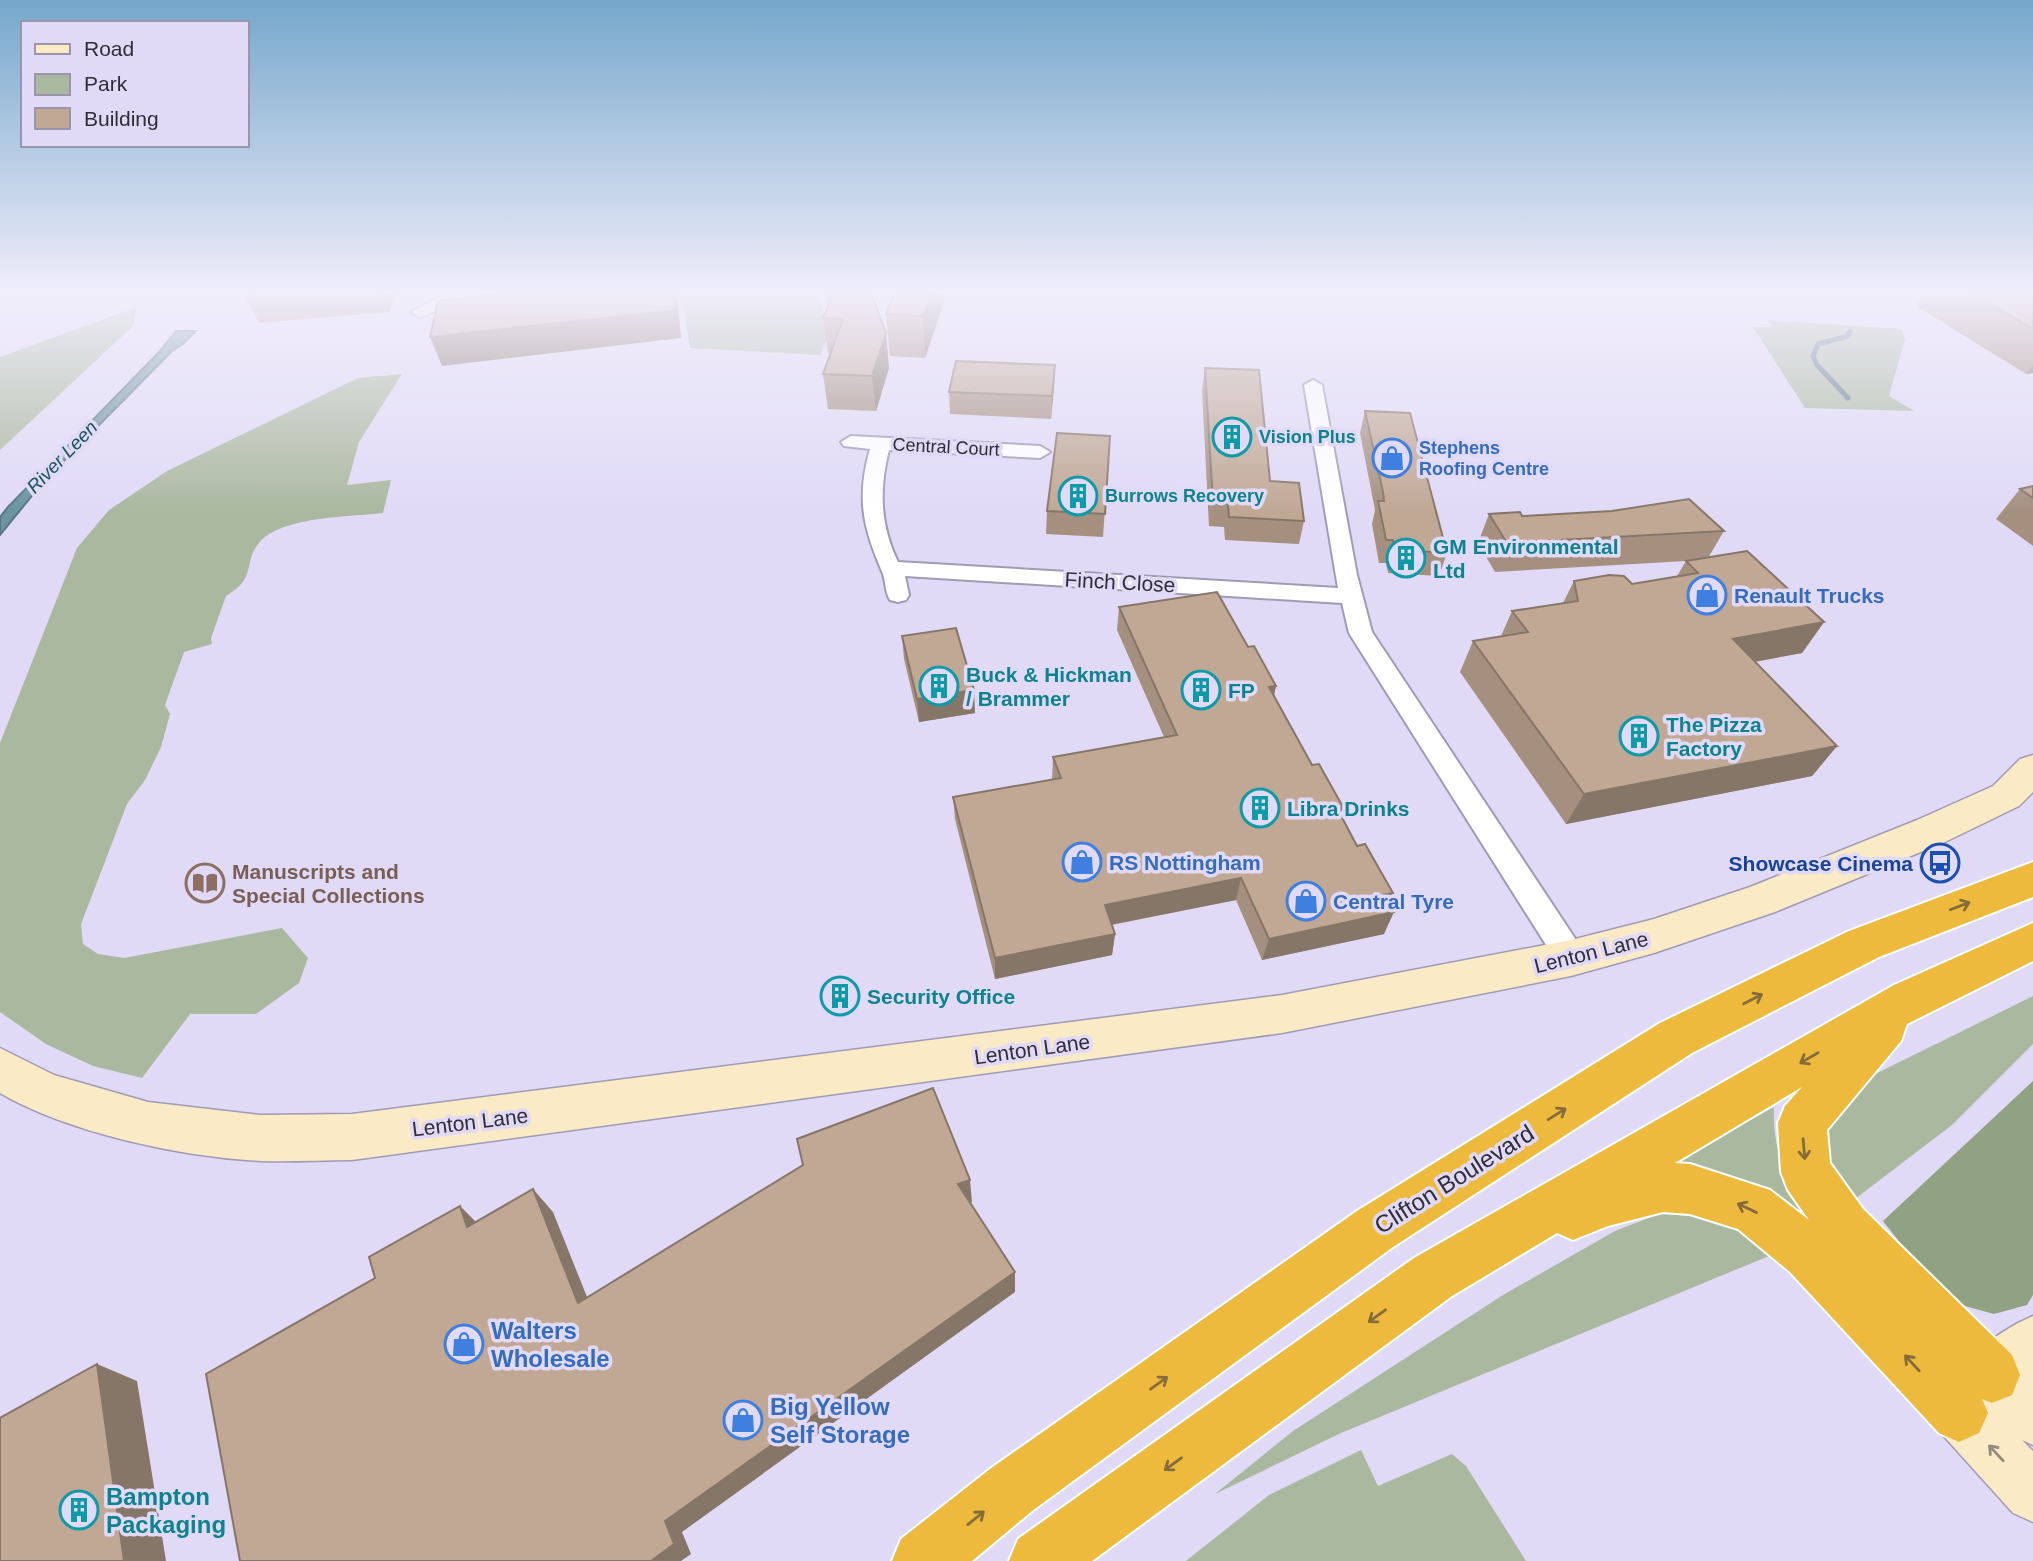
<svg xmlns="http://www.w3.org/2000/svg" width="2033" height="1561" viewBox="0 0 2033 1561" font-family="Arial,sans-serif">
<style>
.green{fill:#aab89f}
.forest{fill:#91a283}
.water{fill:#6a949f;stroke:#597580;stroke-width:2}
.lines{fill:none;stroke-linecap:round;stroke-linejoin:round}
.stream{stroke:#597580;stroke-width:5}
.street-casing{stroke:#a09bb5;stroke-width:4}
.secondary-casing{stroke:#a09bb5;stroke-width:3}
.highway-casing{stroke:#fff;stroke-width:4}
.street{fill:#fff;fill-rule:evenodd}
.secondary{fill:#faeac5;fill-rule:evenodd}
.highway{fill:#edba3e;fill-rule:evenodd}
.wall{fill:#a59080}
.shaded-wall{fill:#867668}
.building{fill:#c0a895;stroke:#867668;stroke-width:2}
.oneway{stroke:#856c3b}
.oneway2{stroke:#958c7e}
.labels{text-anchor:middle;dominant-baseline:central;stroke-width:7;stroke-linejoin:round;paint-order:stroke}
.far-culture-label{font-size:18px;font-weight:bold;fill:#0d838f;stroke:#e0daf6;text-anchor:start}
.far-street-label{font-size:18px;fill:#302d38;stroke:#e0daf6}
.far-shop-label{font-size:18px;font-weight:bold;fill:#366cbe;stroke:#e0daf6;text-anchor:start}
.far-water-label{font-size:19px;font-style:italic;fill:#175461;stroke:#e0daf6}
.culture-label{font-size:21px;font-weight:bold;fill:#0d838f;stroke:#e0daf6;text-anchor:start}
.street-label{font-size:21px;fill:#302d38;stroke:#e0daf6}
.shop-label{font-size:21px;font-weight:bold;fill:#366cbe;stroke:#e0daf6;text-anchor:start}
.transit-label{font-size:21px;font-weight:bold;fill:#164399;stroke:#e0daf6;text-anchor:end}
.education-label{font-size:21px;font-weight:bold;fill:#785e54;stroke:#e0daf6;text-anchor:start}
.near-street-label{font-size:24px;fill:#302d38;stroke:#e0daf6}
.near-shop-label{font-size:24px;font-weight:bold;fill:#366cbe;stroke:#e0daf6;text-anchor:start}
.near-culture-label{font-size:24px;font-weight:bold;fill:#0d838f;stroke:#e0daf6;text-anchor:start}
</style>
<rect width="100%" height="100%" fill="#e0daf6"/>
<g class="green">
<path d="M673,293H818L830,332L820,355L690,348L683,302H673Z"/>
<path d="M137,307L133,326L0,450V357Z"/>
<path d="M1768,320L1902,329L1905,339L1889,396L1914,411L1805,408L1753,327H1772Z"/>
<path d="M402,374L359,442L347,485L391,480L383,513C349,517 281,516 259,543C242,564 258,577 226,596L211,638L212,644L184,652L165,705L170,714L161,747L145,780L127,804L81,924L83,944L98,954L124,958L282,928L308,958L299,983L256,1014H190L142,1078L93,1066L46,1044L0,1012V743L77,548L109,510L167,471L358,378Z"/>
<path d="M2033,996V1044L1952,1125L1851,1202L1831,1172L1824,1112L1839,1092Z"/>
<path d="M1774,1107C1772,1158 1790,1182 1817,1221L1806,1232L1663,1168Z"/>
<path d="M1659,1214C1713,1216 1735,1224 1781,1251L1341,1433L1215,1494L1293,1431L1503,1295L1615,1231Z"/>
<path d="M1361,1450L1378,1486L1452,1454L1466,1466L1526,1561H1186L1269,1495Z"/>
</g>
<path class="forest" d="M2033,1081V1295L2027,1305L1994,1314L1961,1305L1935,1287L1883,1221Z"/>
<path class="water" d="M176,331H196L184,343L172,351L44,481L0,535V517L8,507L161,350Z"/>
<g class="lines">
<path class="stream" d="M1848,398L1817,365L1813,356L1818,344L1848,336L1850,331"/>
<defs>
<g id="street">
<path d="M448,293H471L425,316L419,317L411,312Z"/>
<path d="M1313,380L1322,385L1357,575L1372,632L1582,949L1586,958L1582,967L1571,971L1560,967L1349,633L1342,603L905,576L909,595L906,600L898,602L890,600C885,592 886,583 883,574C863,528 856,499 870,449L844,446L841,442L851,436L1040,446L1050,452L1040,458L889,450C879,489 880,525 898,562L1338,588L1304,385Z"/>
</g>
<g id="secondary">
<path d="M2033,755V792L2019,806L1945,842L1775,912L1654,953L1571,976L1282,1033L352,1160C322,1160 291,1162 261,1161C181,1157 69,1133 0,1093V1048L54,1075L148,1102L260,1115L352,1114L1282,995L1571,940L1654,919L1750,887L1917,820L1993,786L2020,759Z"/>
<path d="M2033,1316V1445L2022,1440L2033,1451V1522L2013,1513L1940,1432L1932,1413C1949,1371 1992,1333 2033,1316Z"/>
</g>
<g id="highway">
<path d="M2033,862V897L1879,957L1692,1053L1393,1247L1032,1511L972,1561H892L901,1539L990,1469L1357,1211L1660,1023L1849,931Z"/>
<path d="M2033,923V961L1907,1024L1901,1041L1827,1130L1830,1163L1863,1209L2012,1355L2020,1375L2012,1395L1992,1403L1982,1399L1988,1413L1979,1433L1959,1442L1939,1433L1790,1272L1738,1229L1690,1214L1663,1212L1608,1226L1573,1240L1557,1233L1452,1296L1092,1561H1009L1018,1539L1414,1258L1894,985ZM1802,1087L1785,1106L1778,1123L1781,1172L1788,1190L1809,1220L1770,1190L1690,1164L1675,1163Z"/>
</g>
</defs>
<use href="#street" class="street-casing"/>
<use href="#secondary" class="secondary-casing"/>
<use href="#highway" class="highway-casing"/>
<use href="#street" class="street"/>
<use href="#secondary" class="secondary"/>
<use href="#highway" class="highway"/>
</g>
<g class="wall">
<path d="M245,293H397L389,312L259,323L244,295Z"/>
<path d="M825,293H871L889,368L876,411L828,409L823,374L831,353H828L823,318L827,308Z"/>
<path d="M1924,293H2033V373L2026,374L1916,306Z"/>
<path d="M945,299L925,358L890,356L886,314Z"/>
<path d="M1055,365L1054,387L1051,419L950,414L949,392Z"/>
<path d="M1205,368L1270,481L1304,521L1299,544L1225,540L1224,527L1209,526L1202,390Z"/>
<path d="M1365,411L1447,553L1439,576L1388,573L1386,563H1379L1372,524L1375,510L1360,433Z"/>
<path d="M1110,436L1103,537L1046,534L1047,511Z"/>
<path d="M2033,486V546L1996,519L2020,489Z"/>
<path d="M1489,514L1724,531L1708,558L1824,622L1802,653L1755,662L1837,746L1812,776L1566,824L1460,672L1473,641L1501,636L1512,611L1563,603L1574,581L1632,584L1677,576L1686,561L1495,572L1478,543Z"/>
<path d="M1119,607L1248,647L1276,686L1274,696L1357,846L1393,893L1388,903L1384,934L1262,960L1236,900L1112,925L1115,934L1112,955L995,979L955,819L953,797L1052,780L1053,757L1164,737L1117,630Z"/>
<path d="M902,636L975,713L919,722L904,659Z"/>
</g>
<g class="shaded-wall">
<path d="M381,293H397L389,312Z"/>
<path d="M673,293H676L678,304L681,338L442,366L430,337Z"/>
<path d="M931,293H944L945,299L925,358L923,316Z"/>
<path d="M886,333L889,368L876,411L872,376Z"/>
<path d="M1055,365L1054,387L1051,419L1052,396Z"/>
<path d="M2033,365V373L2026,374Z"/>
<path d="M1824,622L1802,653L1713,669L1733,639Z"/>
<path d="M1276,686L1270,709L1269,687Z"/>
<path d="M974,690L975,713L919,722L917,699Z"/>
<path d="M1837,746L1812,776L1566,824L1584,794Z"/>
<path d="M1343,807L1335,829L1337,808Z"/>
<path d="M1241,878L1236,900L1103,926L1105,905Z"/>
<path d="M1393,893L1383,915L1394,912L1384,934L1262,960L1269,939L1384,895Z"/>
<path d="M1115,934L1112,955L995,979V958Z"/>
<path d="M970,1180L972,1202L961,1207L958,1184Z"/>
<path d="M533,1189L553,1212L597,1322L578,1303Z"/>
<path d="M460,1206L482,1228L467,1227Z"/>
<path d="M1015,1272V1292L682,1532L691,1554L681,1561H651L665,1521Z"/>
<path d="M97,1364L137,1381L166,1561H124Z"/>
</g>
<g class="building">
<path d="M511,293H673L675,310L430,337L438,301Z"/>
<path d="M829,293H871L886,333L872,376L823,374L843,319L823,318L831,299Z"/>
<path d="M894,293H931L923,316L886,314Z"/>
<path d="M1972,293H2033V329Z"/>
<path d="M956,361L1055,365L1052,396L949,392Z"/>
<path d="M1205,368L1259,370L1270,481L1299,483L1304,521L1229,517L1228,504L1213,503Z"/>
<path d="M1365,411L1410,413L1447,553L1395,550L1393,540H1386L1378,501H1384L1383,492Z"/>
<path d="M1057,433L1110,436L1105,514L1047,511Z"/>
<path d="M2033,486V498L2020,489Z"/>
<path d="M1689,499L1724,531L1507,543L1489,514L1520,512L1522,516L1612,511Z"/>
<path d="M1747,551L1824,622L1733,639L1837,746L1584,794L1473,641L1528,632L1512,611L1578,601L1574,581L1609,575L1624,576L1632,584L1698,573L1686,561Z"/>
<path d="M1217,592L1248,647L1254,646L1276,686L1269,687L1312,765L1319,764L1343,807L1337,808L1357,846L1365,844L1393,893L1384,895L1394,912L1269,939L1241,878L1105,905L1115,934L995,958L953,797L1061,778L1053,757L1177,735L1119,607Z"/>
<path d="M956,628L974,690L917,699L902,636Z"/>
<path d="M933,1088L970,1180L958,1184L1015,1272L665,1521L674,1544L651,1561H240L206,1374L375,1278L369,1257L460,1206L467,1227L533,1189L578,1303L803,1165L797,1139Z"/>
<path d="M97,1364L124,1561H0V1418Z"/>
</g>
<defs><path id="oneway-shaft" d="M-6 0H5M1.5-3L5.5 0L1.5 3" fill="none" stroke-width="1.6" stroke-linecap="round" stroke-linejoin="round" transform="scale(1.75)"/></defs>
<g class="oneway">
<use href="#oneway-shaft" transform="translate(1960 906) rotate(-21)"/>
<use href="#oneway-shaft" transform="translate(1753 999) rotate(-27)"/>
<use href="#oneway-shaft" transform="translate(1809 1058) rotate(150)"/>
<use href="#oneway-shaft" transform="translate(1557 1114) rotate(-32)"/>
<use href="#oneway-shaft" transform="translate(1804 1149) rotate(85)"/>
<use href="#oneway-shaft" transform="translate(1747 1208) rotate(-154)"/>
<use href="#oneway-shaft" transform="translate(1377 1316) rotate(144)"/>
<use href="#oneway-shaft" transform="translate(1912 1363) rotate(-133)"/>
<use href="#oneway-shaft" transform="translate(1159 1383) rotate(-36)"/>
<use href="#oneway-shaft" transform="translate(1173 1464) rotate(144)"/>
<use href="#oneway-shaft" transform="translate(976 1518) rotate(-39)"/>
</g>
<use class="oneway2" href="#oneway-shaft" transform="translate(1996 1453) rotate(-133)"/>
<linearGradient id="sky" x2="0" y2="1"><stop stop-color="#75a7cb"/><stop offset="0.57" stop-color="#f1eefb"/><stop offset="1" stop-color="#f1eefb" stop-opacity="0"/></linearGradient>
<rect width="2033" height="512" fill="url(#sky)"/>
<defs>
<symbol id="building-ring" viewBox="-11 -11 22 22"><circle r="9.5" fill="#e0daf6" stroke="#0f9aa8" stroke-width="1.5"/><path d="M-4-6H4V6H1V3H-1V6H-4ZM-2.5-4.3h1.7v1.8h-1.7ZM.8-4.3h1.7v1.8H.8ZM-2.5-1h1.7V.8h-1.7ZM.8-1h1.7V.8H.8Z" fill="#0f9aa8"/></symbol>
<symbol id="shop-ring" viewBox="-11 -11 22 22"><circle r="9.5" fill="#e0daf6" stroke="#3f7fe0" stroke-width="1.5"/><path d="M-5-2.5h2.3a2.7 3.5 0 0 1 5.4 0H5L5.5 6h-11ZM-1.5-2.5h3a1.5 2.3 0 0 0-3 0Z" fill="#3f7fe0"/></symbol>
<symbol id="bus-ring" viewBox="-11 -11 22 22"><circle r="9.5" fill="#e0daf6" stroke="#1a4fb4" stroke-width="1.5"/><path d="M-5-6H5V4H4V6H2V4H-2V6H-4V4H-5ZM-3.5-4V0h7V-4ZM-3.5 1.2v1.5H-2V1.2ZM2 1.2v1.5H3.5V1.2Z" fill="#1a4fb4"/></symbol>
<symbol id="library-ring" viewBox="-11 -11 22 22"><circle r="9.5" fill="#e0daf6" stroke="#8d6e63" stroke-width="1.5"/><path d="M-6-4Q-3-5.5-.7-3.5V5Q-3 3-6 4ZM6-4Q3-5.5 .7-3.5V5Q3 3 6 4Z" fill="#8d6e63"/></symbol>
</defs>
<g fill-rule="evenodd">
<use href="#building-ring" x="1210" y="415" width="44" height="44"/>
<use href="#shop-ring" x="1370" y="436" width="44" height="44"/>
<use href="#building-ring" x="1056" y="474" width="44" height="44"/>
<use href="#building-ring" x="1384" y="536" width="44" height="44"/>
<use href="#shop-ring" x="1685" y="573" width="44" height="44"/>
<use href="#building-ring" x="917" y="664" width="44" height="44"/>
<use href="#building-ring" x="1179" y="668" width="44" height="44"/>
<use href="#building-ring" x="1617" y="714" width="44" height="44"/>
<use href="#building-ring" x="1238" y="786" width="44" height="44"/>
<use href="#shop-ring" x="1060" y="840" width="44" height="44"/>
<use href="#bus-ring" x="1918" y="841" width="44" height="44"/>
<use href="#library-ring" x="183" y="861" width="44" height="44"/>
<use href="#shop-ring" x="1284" y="879" width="44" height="44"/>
<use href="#building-ring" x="818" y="974" width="44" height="44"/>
<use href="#shop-ring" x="442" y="1322" width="44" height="44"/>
<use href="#shop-ring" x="721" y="1398" width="44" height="44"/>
<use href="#building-ring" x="57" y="1488" width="44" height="44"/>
</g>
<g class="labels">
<g class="far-culture-label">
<text x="1259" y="437">Vision Plus</text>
<text x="1105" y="496">Burrows Recovery</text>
</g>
<g class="far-street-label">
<text transform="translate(946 447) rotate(3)">Central Court</text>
</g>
<g class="far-shop-label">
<text x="1419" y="448">Stephens<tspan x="1419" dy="21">Roofing Centre</tspan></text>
</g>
<g class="far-water-label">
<text transform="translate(62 457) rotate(-46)">River Leen</text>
</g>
<g class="culture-label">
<text x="1433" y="546">GM Environmental<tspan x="1433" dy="24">Ltd</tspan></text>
<text x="966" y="674">Buck &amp; Hickman<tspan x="966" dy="24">/ Brammer</tspan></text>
<text x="1228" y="690">FP</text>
<text x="1666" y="724">The Pizza<tspan x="1666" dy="24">Factory</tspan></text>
<text x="1287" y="808">Libra Drinks</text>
<text x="867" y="996">Security Office</text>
</g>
<g class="street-label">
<text transform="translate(1120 582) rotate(3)">Finch Close</text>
<text transform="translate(1591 952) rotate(-14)">Lenton Lane</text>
<text transform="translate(1032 1049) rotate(-8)">Lenton Lane</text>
<text transform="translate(470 1122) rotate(-7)">Lenton Lane</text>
</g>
<g class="shop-label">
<text x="1734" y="595">Renault Trucks</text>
<text x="1109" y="862">RS Nottingham</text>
<text x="1333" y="901">Central Tyre</text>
</g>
<g class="transit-label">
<text x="1913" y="863">Showcase Cinema</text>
</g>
<g class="education-label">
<text x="232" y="871">Manuscripts and<tspan x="232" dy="24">Special Collections</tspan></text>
</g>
<g class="near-street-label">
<text transform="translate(1454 1179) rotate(-32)">Clifton Boulevard</text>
</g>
<g class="near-shop-label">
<text x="491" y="1330">Walters<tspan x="491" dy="28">Wholesale</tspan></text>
<text x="770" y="1406">Big Yellow<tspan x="770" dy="28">Self Storage</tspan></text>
</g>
<g class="near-culture-label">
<text x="106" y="1496">Bampton<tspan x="106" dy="28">Packaging</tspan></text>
</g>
</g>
<rect x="21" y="21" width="228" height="126" fill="#e0daf6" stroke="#9a95aa" stroke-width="2"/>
<rect x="35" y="44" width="35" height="10" fill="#faeac5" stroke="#9a95aa" stroke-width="2"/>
<text x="84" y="56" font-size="21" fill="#302d38">Road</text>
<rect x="35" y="74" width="35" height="21" fill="#aab89f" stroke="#9a95aa" stroke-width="2"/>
<text x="84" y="91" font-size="21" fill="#302d38">Park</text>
<rect x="35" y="108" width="35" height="21" fill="#c0a895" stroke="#9a95aa" stroke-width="2"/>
<text x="84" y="126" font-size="21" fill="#302d38">Building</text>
</svg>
